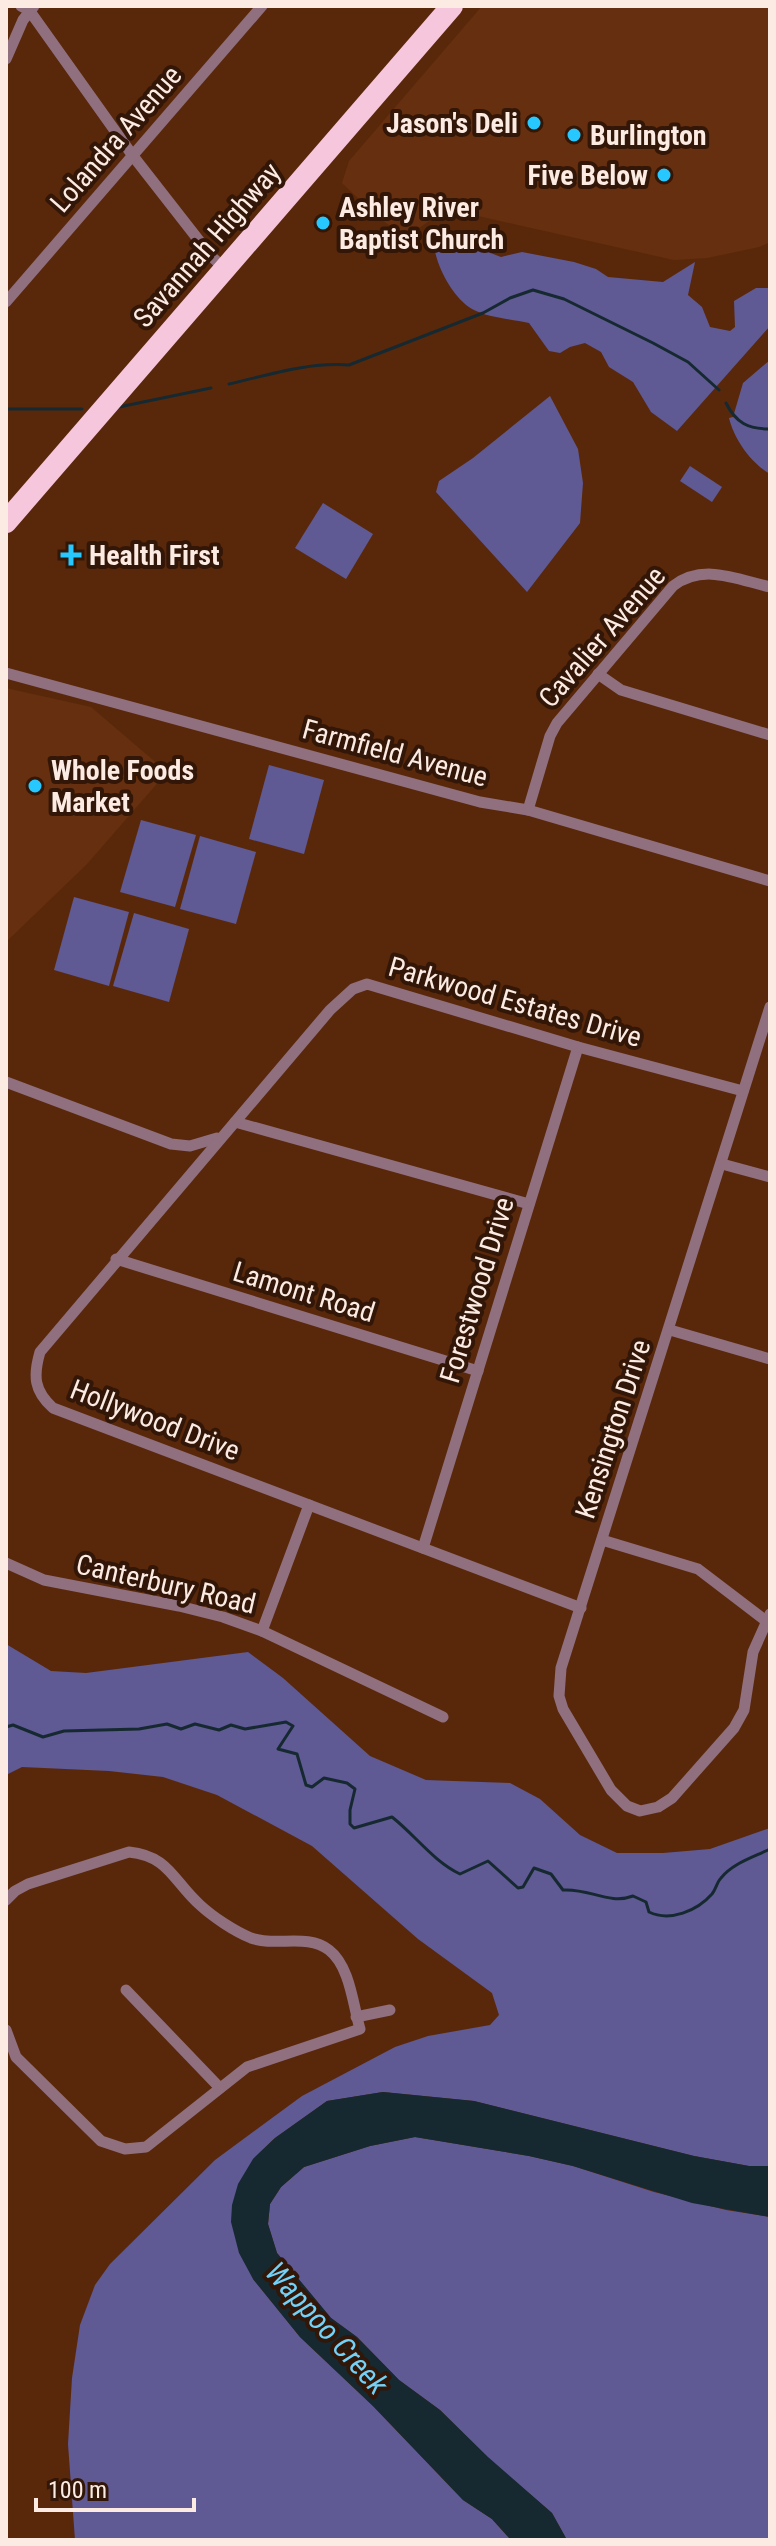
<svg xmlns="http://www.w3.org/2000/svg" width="776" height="2546" viewBox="0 0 776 2546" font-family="'Roboto Condensed',sans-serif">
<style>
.built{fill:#662f0f}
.green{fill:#5f5994}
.water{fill:#162931}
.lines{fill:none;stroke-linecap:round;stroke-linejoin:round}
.stream{stroke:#162931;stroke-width:3}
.street{stroke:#906f7f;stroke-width:11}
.highway{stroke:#f6c6dd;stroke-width:22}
.poi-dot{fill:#27c8ff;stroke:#321607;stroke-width:3}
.labels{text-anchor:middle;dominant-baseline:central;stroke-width:8;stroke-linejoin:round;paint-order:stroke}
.poi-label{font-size:28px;font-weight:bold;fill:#fbebe3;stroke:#321607;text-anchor:start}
.street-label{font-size:28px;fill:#fbebe3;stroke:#321607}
.water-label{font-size:30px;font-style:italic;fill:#73d0f7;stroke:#321607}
</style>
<rect width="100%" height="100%" fill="#59280b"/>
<g class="built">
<path d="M482,6H770V242L759,247L707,258L674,260L447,209L419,228L401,233L380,219L342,183L349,161Z"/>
<path d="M6,688L91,707L167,772L87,864L6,942Z"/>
</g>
<g class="green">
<path d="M443,238L462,250L488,252L501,257L522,252L574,262L596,269L608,277L663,282L695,262L688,295L702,307L710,327L730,331L735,327L734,301L756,288H770V326L677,431L651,412L633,382L609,367L601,352L585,343L570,347L560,353L549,351L529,323C512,319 488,318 472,309C453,298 436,266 434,245Z"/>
<path d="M770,360V474C751,463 734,439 729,418L733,417L743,383Z"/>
<path d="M550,396L578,449L583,483L580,523L527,592L436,492L439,481L473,458Z"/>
<path d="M690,466L722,487L712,502L680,481Z"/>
<path d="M323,503L373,534L346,579L295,548Z"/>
<path d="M269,765L324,780L304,854L249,839Z"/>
<path d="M141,820L196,835L175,907L120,892Z"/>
<path d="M200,836L256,852L236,924L180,909Z"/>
<path d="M74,897L129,912L109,986L54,970Z"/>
<path d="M134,913L189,929L169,1002L113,986Z"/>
<path d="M6,1644L51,1671L86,1673L248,1652L283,1678L370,1756L426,1780L510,1783L540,1799L580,1835L617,1853H663L710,1849L770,1828V2166H749L694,2156L474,2101L383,2092L327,2101L275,2138L253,2159V2279L300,2337L373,2406L463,2500L492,2519L511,2540H75L68,2444L72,2378L80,2325L95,2285L110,2264L215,2160L302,2096L395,2047L428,2036L490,2025L499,2015L492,1993L418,1939L312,1846L217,1795L163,1777L109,1771L22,1767L6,1775Z"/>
<path d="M415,2137L529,2156L573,2166L654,2192L726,2210L770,2217V2540H567L552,2513L488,2458L440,2410L399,2380L357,2337L331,2318L277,2253L268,2224L270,2204L281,2187L304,2167L370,2146Z"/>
</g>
<path class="water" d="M383,2092L474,2101L694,2156L749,2166H770V2217L692,2203L573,2166L529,2156L415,2137L370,2146L304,2167L281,2187L270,2204L268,2224L277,2253L331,2318L357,2337L399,2380L440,2410L488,2457L552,2513L567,2540H511L492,2519L463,2500L373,2406L300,2337L253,2279L239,2253L231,2222L232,2205L238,2184L253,2159L275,2138L327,2101Z"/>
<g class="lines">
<g class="stream">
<path d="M229,384C268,375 308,362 349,365L483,313L510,298L533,290L564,299L653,343L688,362L719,390"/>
<path d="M726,403C736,423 748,429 770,429"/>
<path d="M119,407L211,388"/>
<path d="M6,409H82"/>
<path d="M6,1727L13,1725L43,1737L64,1731L139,1729L167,1724L181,1729L195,1724L219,1730L231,1725L245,1729L286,1722L293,1726L278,1749L297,1754L306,1785L312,1787L324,1778L347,1783L355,1789L350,1810V1824L354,1828L392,1817C415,1835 433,1861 460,1874L488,1861L518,1888L523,1887L534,1868L551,1874L563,1890C589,1888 609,1905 633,1896L646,1902L649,1912C670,1922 697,1911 712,1894C716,1889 717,1882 721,1878C733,1863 754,1857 770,1849"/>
</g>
<g class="street">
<path d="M21,6L29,10L133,156L211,256L225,269"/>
<path d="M6,59L23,20L34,6"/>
<path d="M6,302L262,6"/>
<path d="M6,673L480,802L528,810L770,881"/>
<path d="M598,674L621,690L770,735"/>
<path d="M528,810L550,736L557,723L673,586C703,563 736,579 770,587"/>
<path d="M770,1007L561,1668L559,1696L563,1709L611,1790L627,1806L640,1811L658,1807L672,1798L734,1728L744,1710L753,1652L770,1614"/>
<path d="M6,1082L171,1144L190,1146L217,1138"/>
<path d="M235,1122L529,1204"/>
<path d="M722,1164L770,1177"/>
<path d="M116,1259L478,1371"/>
<path d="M670,1330L770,1359"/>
<path d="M602,1540L698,1569L766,1621"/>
<path d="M423,1548L578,1047"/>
<path d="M6,1563L44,1580L179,1606L223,1617L262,1631L443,1717"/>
<path d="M581,1608L53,1408C34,1391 33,1376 40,1352L330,1010L353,989L367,984L578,1047L743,1091"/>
<path d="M262,1631L309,1505"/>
<path d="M6,1900L15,1891L28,1884L129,1852C169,1856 173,1881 200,1905C213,1917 234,1931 251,1938C276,1947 307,1933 329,1950C350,1966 353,2005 360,2029L247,2067L146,2147L125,2149L101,2141L16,2057L6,2030"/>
<path d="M126,1990L220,2088"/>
<path d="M356,2017L390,2010"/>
</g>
<path class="highway" d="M6,522L452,6"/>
</g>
<g class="poi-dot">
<circle cx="534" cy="123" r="8"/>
<circle cx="574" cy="135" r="8"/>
<circle cx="664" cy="175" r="8"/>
<circle cx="323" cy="223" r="8"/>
<path d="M67 543h8v8h8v8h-8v8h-8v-8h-8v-8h8z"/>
<circle cx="35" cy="786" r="8"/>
</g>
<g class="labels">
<g class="poi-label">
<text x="518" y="123" text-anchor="end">Jason's Deli</text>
<text x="590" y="135">Burlington</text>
<text x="648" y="175" text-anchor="end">Five Below</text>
<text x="339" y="207">Ashley River<tspan x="339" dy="32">Baptist Church</tspan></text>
<text x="89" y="555">Health First</text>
<text x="51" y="770">Whole Foods<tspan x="51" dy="32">Market</tspan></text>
</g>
<g class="street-label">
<text transform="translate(116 139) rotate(-49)">Lolandra Avenue</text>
<text transform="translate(207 245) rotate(-49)">Savannah Highway</text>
<text transform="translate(602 637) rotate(-49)">Cavalier Avenue</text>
<text transform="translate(395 753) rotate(15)">Farmfield Avenue</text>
<text transform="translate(515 1002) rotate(16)">Parkwood Estates Drive</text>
<text transform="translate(477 1290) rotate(-73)">Forestwood Drive</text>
<text transform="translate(304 1292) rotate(17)">Lamont Road</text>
<text transform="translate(155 1420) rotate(21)">Hollywood Drive</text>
<text transform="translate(613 1429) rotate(-72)">Kensington Drive</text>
<text transform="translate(166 1584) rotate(13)">Canterbury Road</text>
</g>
<g class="water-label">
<text transform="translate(327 2328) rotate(48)">Wappoo Creek</text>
</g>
</g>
<rect width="776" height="2546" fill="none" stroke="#fbebe3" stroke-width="16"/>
<path d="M36 2498v12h158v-12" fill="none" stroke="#fbebe3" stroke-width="4"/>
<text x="48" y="2498" font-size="24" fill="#fbebe3" stroke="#321607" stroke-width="6" paint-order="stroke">100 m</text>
</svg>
